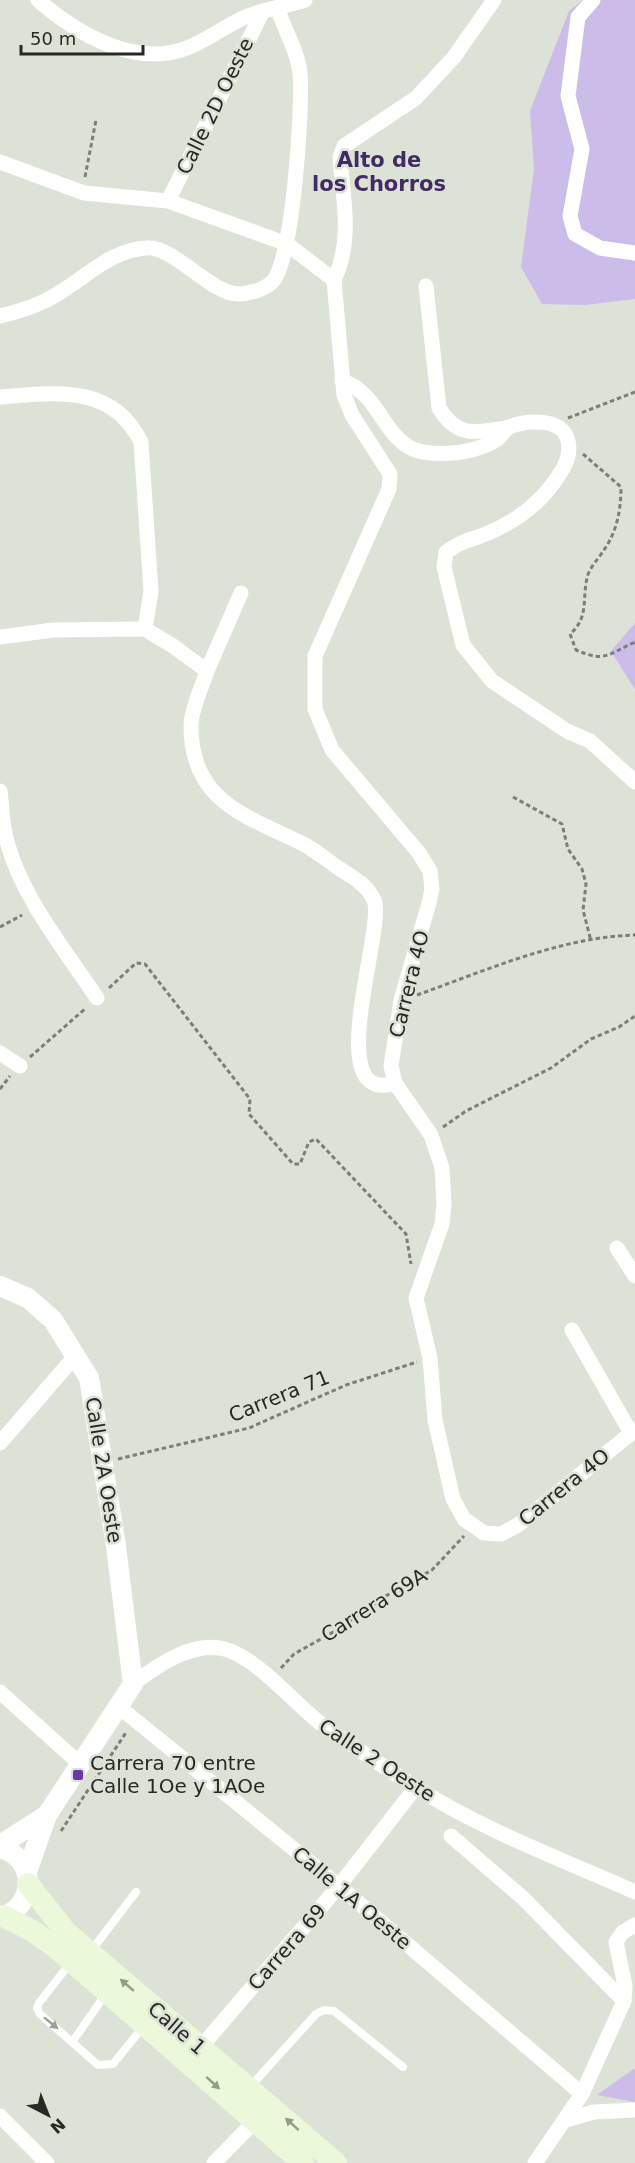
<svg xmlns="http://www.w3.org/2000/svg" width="635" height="2163" viewBox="0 0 635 2163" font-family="'DejaVu Sans',sans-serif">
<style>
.park{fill:#cbbcea}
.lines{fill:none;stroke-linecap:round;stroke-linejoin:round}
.path{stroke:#7b7f77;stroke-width:3;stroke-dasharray:4.5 3;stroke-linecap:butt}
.service{stroke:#fff;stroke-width:8}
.minor{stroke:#fff;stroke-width:15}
.tertiary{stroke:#fff;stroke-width:20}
.secondary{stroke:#ebf8da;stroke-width:22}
.oneway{fill:#939b89}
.oneway2{fill:#9e9f9d}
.poi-dot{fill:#6b35ac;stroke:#dce2d6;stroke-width:2}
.labels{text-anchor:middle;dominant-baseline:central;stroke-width:5;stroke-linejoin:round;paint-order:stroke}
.street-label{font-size:20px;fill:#272925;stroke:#dce2d6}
.poi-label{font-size:20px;fill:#272925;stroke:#dce2d6;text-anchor:start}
.neighbourhood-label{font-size:21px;font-weight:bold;fill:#422b65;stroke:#dce2d6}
</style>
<rect width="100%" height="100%" fill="#dce2d6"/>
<g class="park">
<path d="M583,0H635V299L585,305L542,304L521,267L534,169L530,111L569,11Z"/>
<path d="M635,623V690L611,651Z"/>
<path d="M635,2068V2102L597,2095Z"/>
</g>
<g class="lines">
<g class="path">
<path d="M85,177L96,120"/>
<path d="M568,418L635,392"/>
<path d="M583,454L621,487C621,510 617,531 604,550C599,558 589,568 587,578C582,600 589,618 570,634L576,650C606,663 608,654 635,642"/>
<path d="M513,797L562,824L568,849L582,869L586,884L583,910L591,941"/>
<path d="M0,927L22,915"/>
<path d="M109,988L136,963L145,964L250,1099L249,1114L293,1164H300L309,1142L316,1139L406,1234L411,1264"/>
<path d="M417,995C487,970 561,937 635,935"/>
<path d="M30,1057L86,1008"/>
<path d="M0,1089L10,1076"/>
<path d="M443,1127L466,1111L551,1068L591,1039L619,1027L635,1016"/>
<path d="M118,1459L249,1428L346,1385L417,1362"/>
<path d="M281,1668L294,1654L337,1630L384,1597L432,1570L464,1536"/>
<path d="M61,1831L127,1731"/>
</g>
<g class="service">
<path d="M91,1951L136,1892"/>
<path d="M71,1962L39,2003L37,2008L40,2014L98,2065L113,2064L143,2027"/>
<path d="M73,2041L105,1995"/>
<path d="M250,2087L316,2014L324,2010L334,2011L403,2067"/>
</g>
<g class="minor">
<path d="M38,0C77,34 135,68 187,48C209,40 227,24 248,16C266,9 286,6 305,0"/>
<path d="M593,0L578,17L568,96L582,149L570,216L575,234L600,248L635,253"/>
<path d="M0,162L84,193L168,201L287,244L334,280"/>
<path d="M168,201L263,11"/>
<path d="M334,280L344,395L352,415L390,474L389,489L315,656V709L332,750L419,853L430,871L432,889L429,903L401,1000L391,1066L395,1083L431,1135L442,1168L444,1204L442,1224L416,1298L430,1358L435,1420L453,1499L464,1519L484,1533L501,1534L518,1525L635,1430"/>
<path d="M334,280C353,241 343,199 340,157L344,146L416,98L454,57L494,0"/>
<path d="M426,286L439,408C458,439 476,432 507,428"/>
<path d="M0,316C21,311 41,305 59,293C87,276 112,250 146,248C173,245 211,294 238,294C248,294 264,290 272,282C293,263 303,106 300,73C298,51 284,30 278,9"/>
<path d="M342,381C379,393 382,435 413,449C430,456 457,454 475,449C482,447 491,444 496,440C501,437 504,430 509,427C526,420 563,417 568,441C571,453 566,465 559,475C540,505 511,525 478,537C465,541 457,544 446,552L444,567L463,645L492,681L567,731L590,741L635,782"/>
<path d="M0,397C55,393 112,383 141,442L151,591L145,629"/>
<path d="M0,637L53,630L145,629L173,646L207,671C202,687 192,707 191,724C190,804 249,816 307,846C317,852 327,860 337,867C350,876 367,884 374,900C386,928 320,1107 395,1083"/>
<path d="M207,671L241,593"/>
<path d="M0,791C2,806 2,823 6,837C19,894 65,950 97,998"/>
<path d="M0,1053L20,1066"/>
<path d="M617,1248L635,1276"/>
<path d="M572,1330L631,1433"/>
<path d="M0,1443L77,1354"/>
<path d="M133,1684C157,1665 195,1639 228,1650C261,1662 292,1701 320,1723C350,1745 383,1766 414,1786C482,1830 561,1859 635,1892"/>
<path d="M0,1692L80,1764"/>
<path d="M118,1706L339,1886L582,2094"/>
<path d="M451,1836L524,1899L624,2001"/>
<path d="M200,2048L339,1886L416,1787"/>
<path d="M0,2116L47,2163"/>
<path d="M566,2120L594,2112L635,2110"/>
<path d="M214,2163L255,2121"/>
<path d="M535,2163L582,2094L624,2001L625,1986L616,1942L623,1932L635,1925"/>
</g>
<g class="tertiary">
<path d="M0,1286L28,1298L53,1320L89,1378L116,1546L133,1684L47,1815L27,1872"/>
<path d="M0,1845L47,1815"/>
<path d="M0,1848C37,1857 37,1908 0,1917"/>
</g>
<g class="secondary">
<path d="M28,1884L66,1932L336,2163"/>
<path d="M3,1916L31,1930L54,1946L303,2163"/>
</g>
</g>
<defs><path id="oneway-solid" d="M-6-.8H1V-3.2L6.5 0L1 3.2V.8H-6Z" transform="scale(1.5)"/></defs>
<g class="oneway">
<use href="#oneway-solid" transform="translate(127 1985) rotate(-139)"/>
<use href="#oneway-solid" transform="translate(213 2083) rotate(42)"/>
<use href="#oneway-solid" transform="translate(292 2124) rotate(-138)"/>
</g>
<use class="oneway2" href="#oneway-solid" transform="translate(51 2023) rotate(39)"/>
<rect class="poi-dot" x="72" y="1769" width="12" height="12" rx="3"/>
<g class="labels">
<g class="street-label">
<text transform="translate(215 106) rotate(-64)">Calle 2D Oeste</text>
<text transform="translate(409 984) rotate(-76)">Carrera 4O</text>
<text transform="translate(279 1396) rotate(-22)">Carrera 71</text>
<text transform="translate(104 1470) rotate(81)">Calle 2A Oeste</text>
<text transform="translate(564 1487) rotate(-39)">Carrera 4O</text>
<text transform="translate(374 1605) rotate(-32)">Carrera 69A</text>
<text transform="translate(377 1760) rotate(33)">Calle 2 Oeste</text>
<text transform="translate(352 1898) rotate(40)">Calle 1A Oeste</text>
<text transform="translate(287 1947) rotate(-49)">Carrera 69</text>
<text transform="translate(177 2028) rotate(41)">Calle 1</text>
</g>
<g class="poi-label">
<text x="90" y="1763">Carrera 70 entre<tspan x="90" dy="23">Calle 1Oe y 1AOe</tspan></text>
</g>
<g class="neighbourhood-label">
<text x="379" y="160">Alto de<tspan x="379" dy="24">los Chorros</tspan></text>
</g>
</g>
<g transform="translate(48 2115) rotate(138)" stroke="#dce2d6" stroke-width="4.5" paint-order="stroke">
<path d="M0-4.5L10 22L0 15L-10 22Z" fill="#272925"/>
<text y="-9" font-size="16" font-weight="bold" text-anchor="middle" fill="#272925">N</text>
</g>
<path d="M21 45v9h122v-9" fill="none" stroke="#272925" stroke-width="3"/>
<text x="30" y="45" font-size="18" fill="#272925" stroke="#dce2d6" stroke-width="4.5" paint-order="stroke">50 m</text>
</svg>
